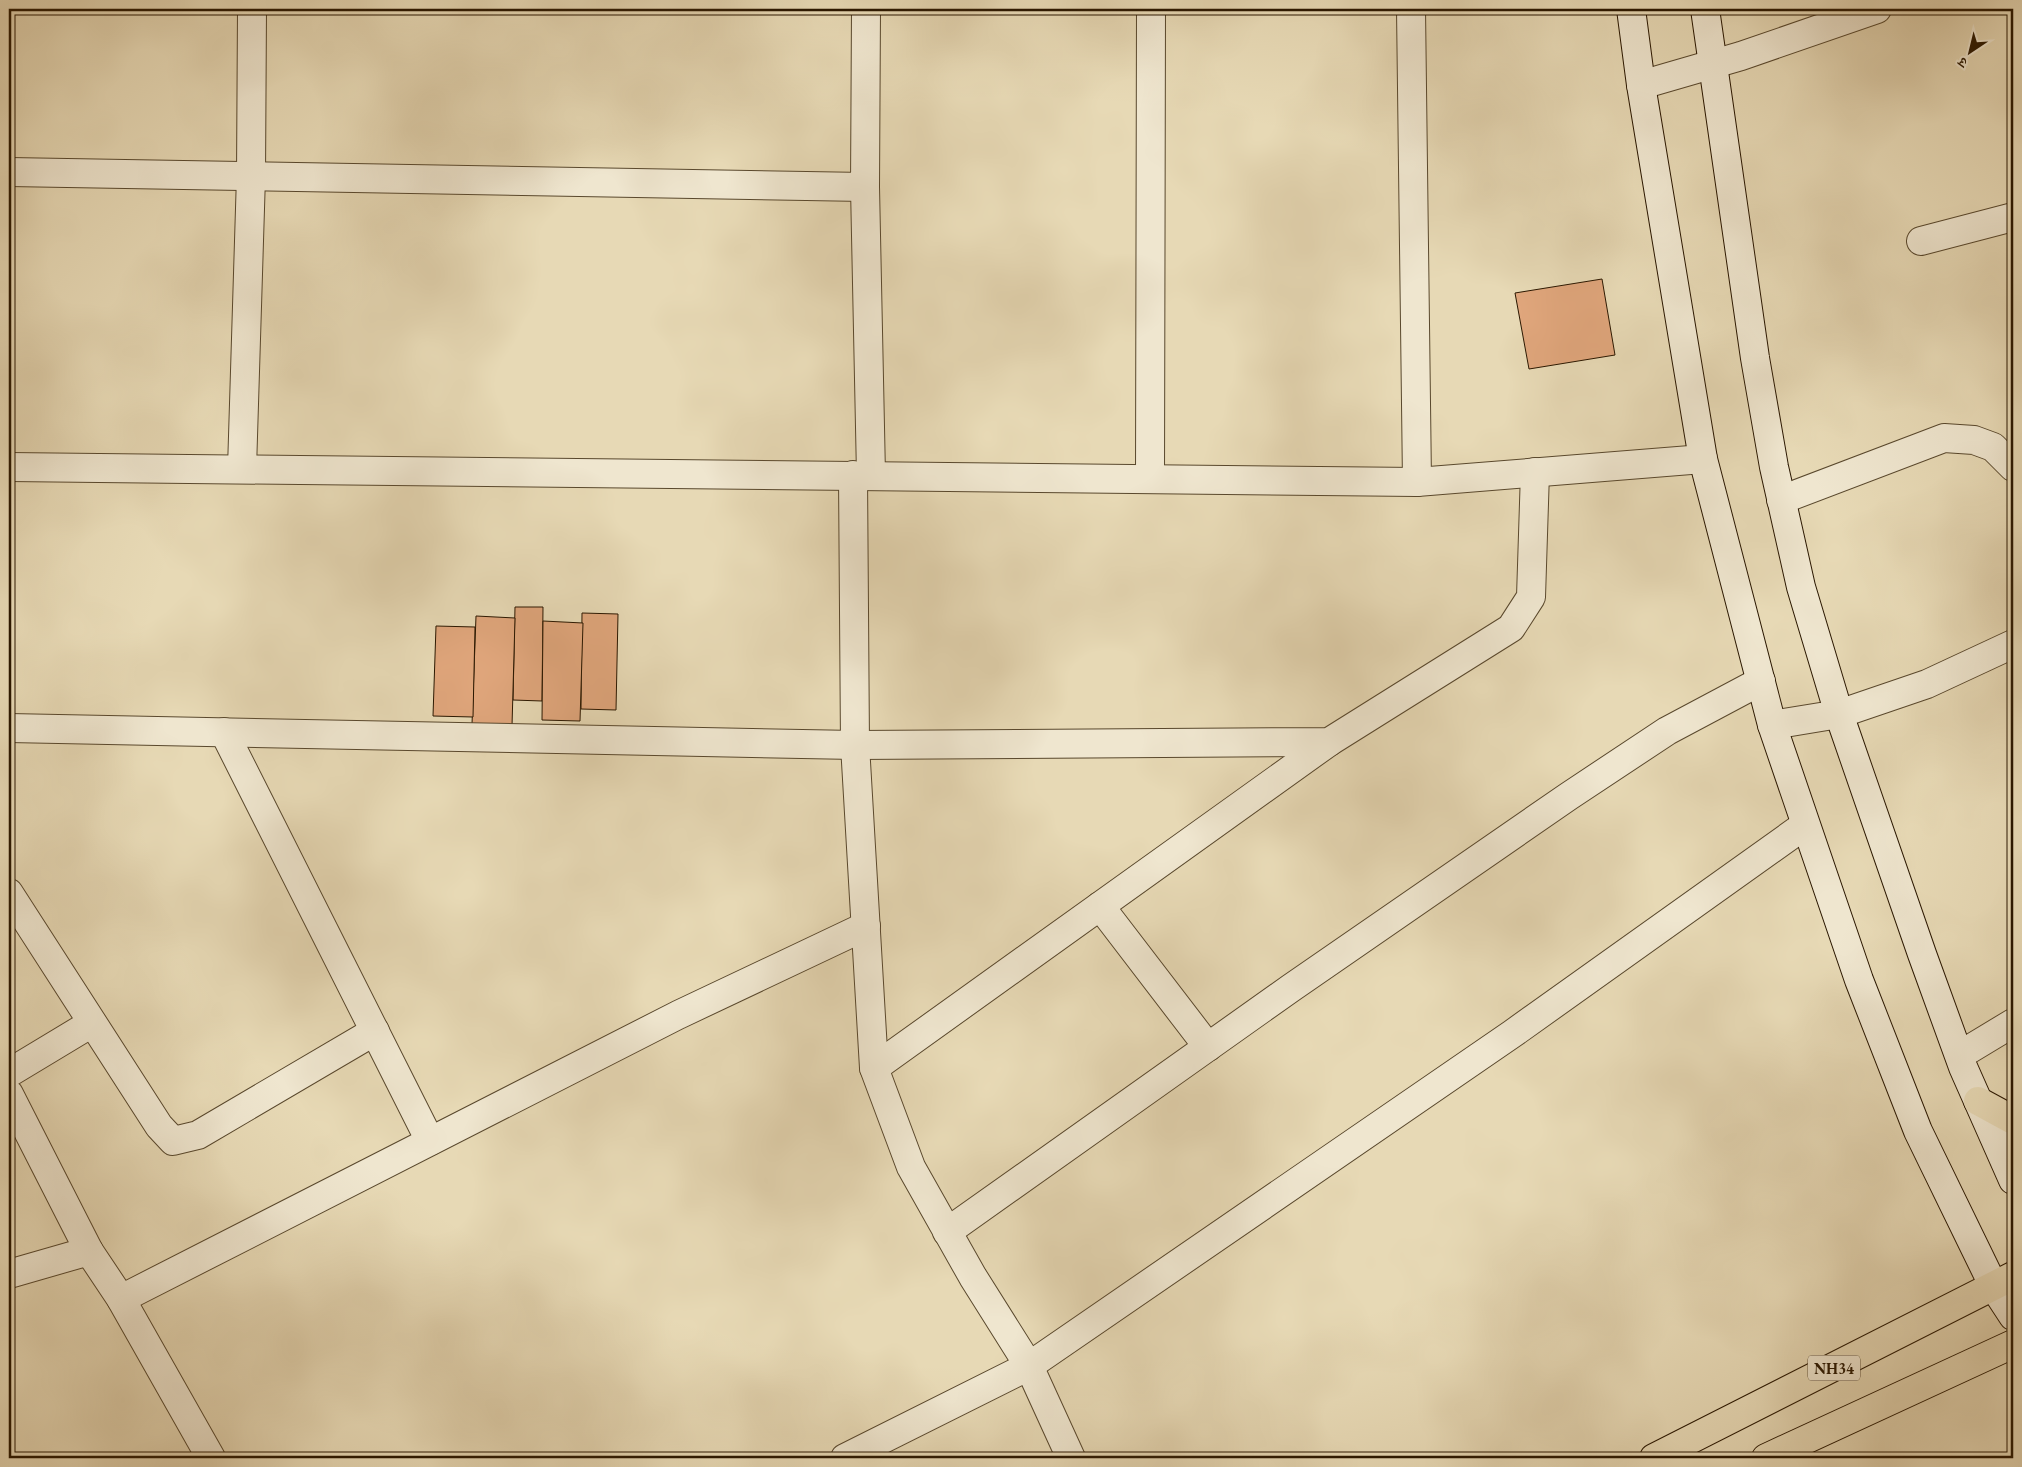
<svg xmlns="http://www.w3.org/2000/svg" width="2022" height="1467" viewBox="0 0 2022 1467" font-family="'EB Garamond','Noto Serif Devanagari',serif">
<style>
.building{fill:#e0a67c;stroke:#2a1700}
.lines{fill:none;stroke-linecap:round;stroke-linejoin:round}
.street-casing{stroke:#59482d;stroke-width:30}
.secondary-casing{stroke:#2a1700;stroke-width:30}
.highway-casing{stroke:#2a1700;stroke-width:30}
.street{stroke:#efe6cf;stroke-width:28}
.secondary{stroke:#efe6cf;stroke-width:28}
.highway{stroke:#e7d9b5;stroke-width:28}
.labels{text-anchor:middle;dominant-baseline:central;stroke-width:4;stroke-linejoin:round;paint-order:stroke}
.shield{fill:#efe6cf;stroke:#65553e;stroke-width:1}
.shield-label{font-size:15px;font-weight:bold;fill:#2a1700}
</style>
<rect width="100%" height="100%" fill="#e7d9b5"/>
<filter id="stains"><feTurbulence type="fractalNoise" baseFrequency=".004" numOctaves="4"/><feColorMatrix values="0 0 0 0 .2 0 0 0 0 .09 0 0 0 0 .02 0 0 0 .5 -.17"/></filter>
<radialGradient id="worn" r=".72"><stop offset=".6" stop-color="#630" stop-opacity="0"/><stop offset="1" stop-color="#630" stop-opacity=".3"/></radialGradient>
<g class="building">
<path d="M1602,279L1615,355L1529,369L1515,293Z"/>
<path d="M515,607H543L542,701L513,700Z"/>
<path d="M582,613L618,614L616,710L581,709Z"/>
<path d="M476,616L515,618L512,726L472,724Z"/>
<path d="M543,621L583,623L580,721L542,720Z"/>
<path d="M436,626L475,627L473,717L433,716Z"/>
</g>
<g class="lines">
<defs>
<g id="street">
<path d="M1411,9L1417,482"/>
<path d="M1641,85L1741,56L1877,9"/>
<path d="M9,172L865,187L866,9"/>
<path d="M865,187L871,475"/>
<path d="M1921,241L2013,217"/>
<path d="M9,467L1417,482L1703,459"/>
<path d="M242,469L251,176L252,9"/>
<path d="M853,475L855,745L874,1068L911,1167L973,1277L1029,1366L1071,1458"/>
<path d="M1150,479L1151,9"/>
<path d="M1781,500L1944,438L1974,440L1993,447L2013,467"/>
<path d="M1772,725L1839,714L1927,684L2013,644"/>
<path d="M9,728L855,745L1329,742L1511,628L1531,597L1535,472"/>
<path d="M224,732L430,1141"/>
<path d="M9,893L159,1126L173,1141L198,1135L375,1031"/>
<path d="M1100,906L1208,1047"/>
<path d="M1960,1055L2013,1023"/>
<path d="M874,1068L1329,742"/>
<path d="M9,1073L92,1023"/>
<path d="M9,1094L89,1251L121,1299L211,1458"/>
<path d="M947,1232L1291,988L1569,796L1667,731L1761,681"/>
<path d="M9,1274L89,1251"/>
<path d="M121,1299L678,1015L866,926"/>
<path d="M845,1458L1029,1366L1512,1034L1805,825"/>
</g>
<g id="secondary">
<path d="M1631,9L1641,85L1703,459L1772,725L1859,980L1918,1131L1994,1287L2013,1316"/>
<path d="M1705,9L1755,358L1774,467L1801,587L1839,714L1922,954L1963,1067L2013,1180"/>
</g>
<g id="highway">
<path d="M1978,1101L2013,1120"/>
<path d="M1654,1458L2013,1276"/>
<path d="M1766,1458L2013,1344"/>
</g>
</defs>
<use href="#street" class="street-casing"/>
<use href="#secondary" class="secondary-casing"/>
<use href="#highway" class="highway-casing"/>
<use href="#street" class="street"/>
<use href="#secondary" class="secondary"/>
<use href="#highway" class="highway"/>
</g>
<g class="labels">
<rect class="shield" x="1808" y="1355.5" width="52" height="25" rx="4"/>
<g class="shield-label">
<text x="1834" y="1368">NH34</text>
</g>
</g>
<rect width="2022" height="1467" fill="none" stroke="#e7d9b5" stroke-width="30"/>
<rect x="10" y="10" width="2002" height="1447" fill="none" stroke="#2a1700" stroke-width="2.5"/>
<rect x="15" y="15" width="1992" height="1437" fill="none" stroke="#2a1700"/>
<g transform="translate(1970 52) rotate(215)" stroke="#efe6cf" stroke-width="4" paint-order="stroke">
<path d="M0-4L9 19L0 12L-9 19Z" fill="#2a1700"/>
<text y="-8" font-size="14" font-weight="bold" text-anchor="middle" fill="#2a1700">उ</text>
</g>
<rect width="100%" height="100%" filter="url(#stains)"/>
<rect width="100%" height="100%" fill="url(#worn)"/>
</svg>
